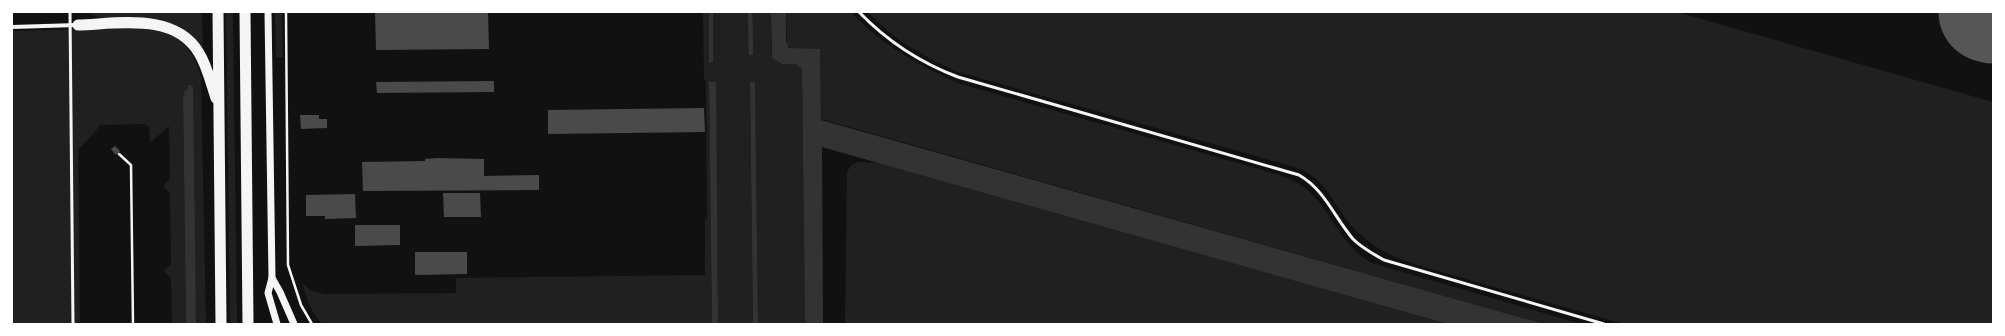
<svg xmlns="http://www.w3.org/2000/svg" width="2005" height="336" viewBox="0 0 2005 336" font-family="Karla,sans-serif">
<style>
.green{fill:#202020}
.water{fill:#333}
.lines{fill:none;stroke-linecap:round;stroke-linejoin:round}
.stream{stroke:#333;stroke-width:4.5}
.runway{stroke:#565656;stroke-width:101}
.building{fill:#4a4a4a}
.path{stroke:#f5f5f5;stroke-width:2.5}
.service{stroke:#f5f5f5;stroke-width:3}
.minor{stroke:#f5f5f5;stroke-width:4}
.tertiary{stroke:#f5f5f5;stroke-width:7}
.trunk{stroke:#f5f5f5;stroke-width:11}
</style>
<rect width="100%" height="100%" fill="#111"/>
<g class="green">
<path d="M91,12H202L203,48C175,11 148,22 108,19C101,19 96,15 91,15Z"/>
<path d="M226,12H233L237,324H230Z"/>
<path d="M275,12H282L283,57H276Z"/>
<path d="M703,12H709L710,63L713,62V12H771V54L782,64H796L802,69L805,324H758L755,83H750L753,324H718L715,82H709L712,324H322C311,312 306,298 302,283L312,291L325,294L456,293V278L705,275V219L707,218L706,80H704Z"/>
<path d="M786,12H851C881,45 921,67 961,84L1280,175C1289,179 1297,182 1305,188C1332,210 1340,246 1372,263L1581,324H1544L821,119L820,50L793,49L787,45Z"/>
<path d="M868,12H1677L1993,102V324H1624L1417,265C1389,256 1366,244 1348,221C1329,198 1329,184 1301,169L959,72C925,58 893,39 868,12Z"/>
<path d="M134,28C171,30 191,40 201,77L206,324H196L191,85H188V89L183,97L186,324H172L171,279L164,271L171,264L170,193L163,186L170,178L169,126L150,143L149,127L144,124L100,125L95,132L78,150L80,324H12V31Z"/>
<path d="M859,162L881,163L1448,324H845L847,172L851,165Z"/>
</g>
<g class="water">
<path d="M709,12H713V62L709,63Z"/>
<path d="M771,12H786V41L789,48L820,49L821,120L1544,324H1448L822,147L823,324H805L802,69L796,64H782L772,58Z"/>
<path d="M709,82H716L718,324H712Z"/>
<path d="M750,82H755L758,324H753Z"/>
<path d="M188,85H191L193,87L196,324H186L183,96L185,91L188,89Z"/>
</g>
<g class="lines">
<path class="stream" d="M750,12L751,53"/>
<path class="runway" d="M1989,12L1993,13"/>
</g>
<g class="building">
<path d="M375,12H488L489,49L376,50Z"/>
<path d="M494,81V92L377,93L376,82Z"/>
<path d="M704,108L705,132L548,134V110Z"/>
<path d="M300,115H319V119H327V128L301,129Z"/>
<path d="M115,146L120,151L116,155L111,149Z"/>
<path d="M437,158L484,159V176L539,175V190L363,191L362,162L425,161V159Z"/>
<path d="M443,193H480L481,217H444Z"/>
<path d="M355,194L356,218L325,219V216H306V195Z"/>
<path d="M355,225H400V245L355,246Z"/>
<path d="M415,252H467V274L415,275Z"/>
</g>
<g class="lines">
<g class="path">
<path d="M286,12L288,265L301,305L312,324"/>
<path d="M119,154L131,165L133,324"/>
</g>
<g class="service">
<path d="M70,12L73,324"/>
<path d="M859,12C886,40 921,63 958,77L1299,175C1325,190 1334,217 1353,239C1362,248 1373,254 1384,260L1604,324"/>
</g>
<path class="minor" d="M12,27L77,25"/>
<g class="tertiary">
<path d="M268,12L272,278L268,293L277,324"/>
<path d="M272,278L280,292L294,324"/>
</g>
<g class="trunk">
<path d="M218,12L221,324"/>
<path d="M245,12L248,324"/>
<path d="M78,25C117,24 175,12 199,53C207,66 211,83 216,98"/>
</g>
</g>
<rect width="2005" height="336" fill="none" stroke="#ffffff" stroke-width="26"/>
</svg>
